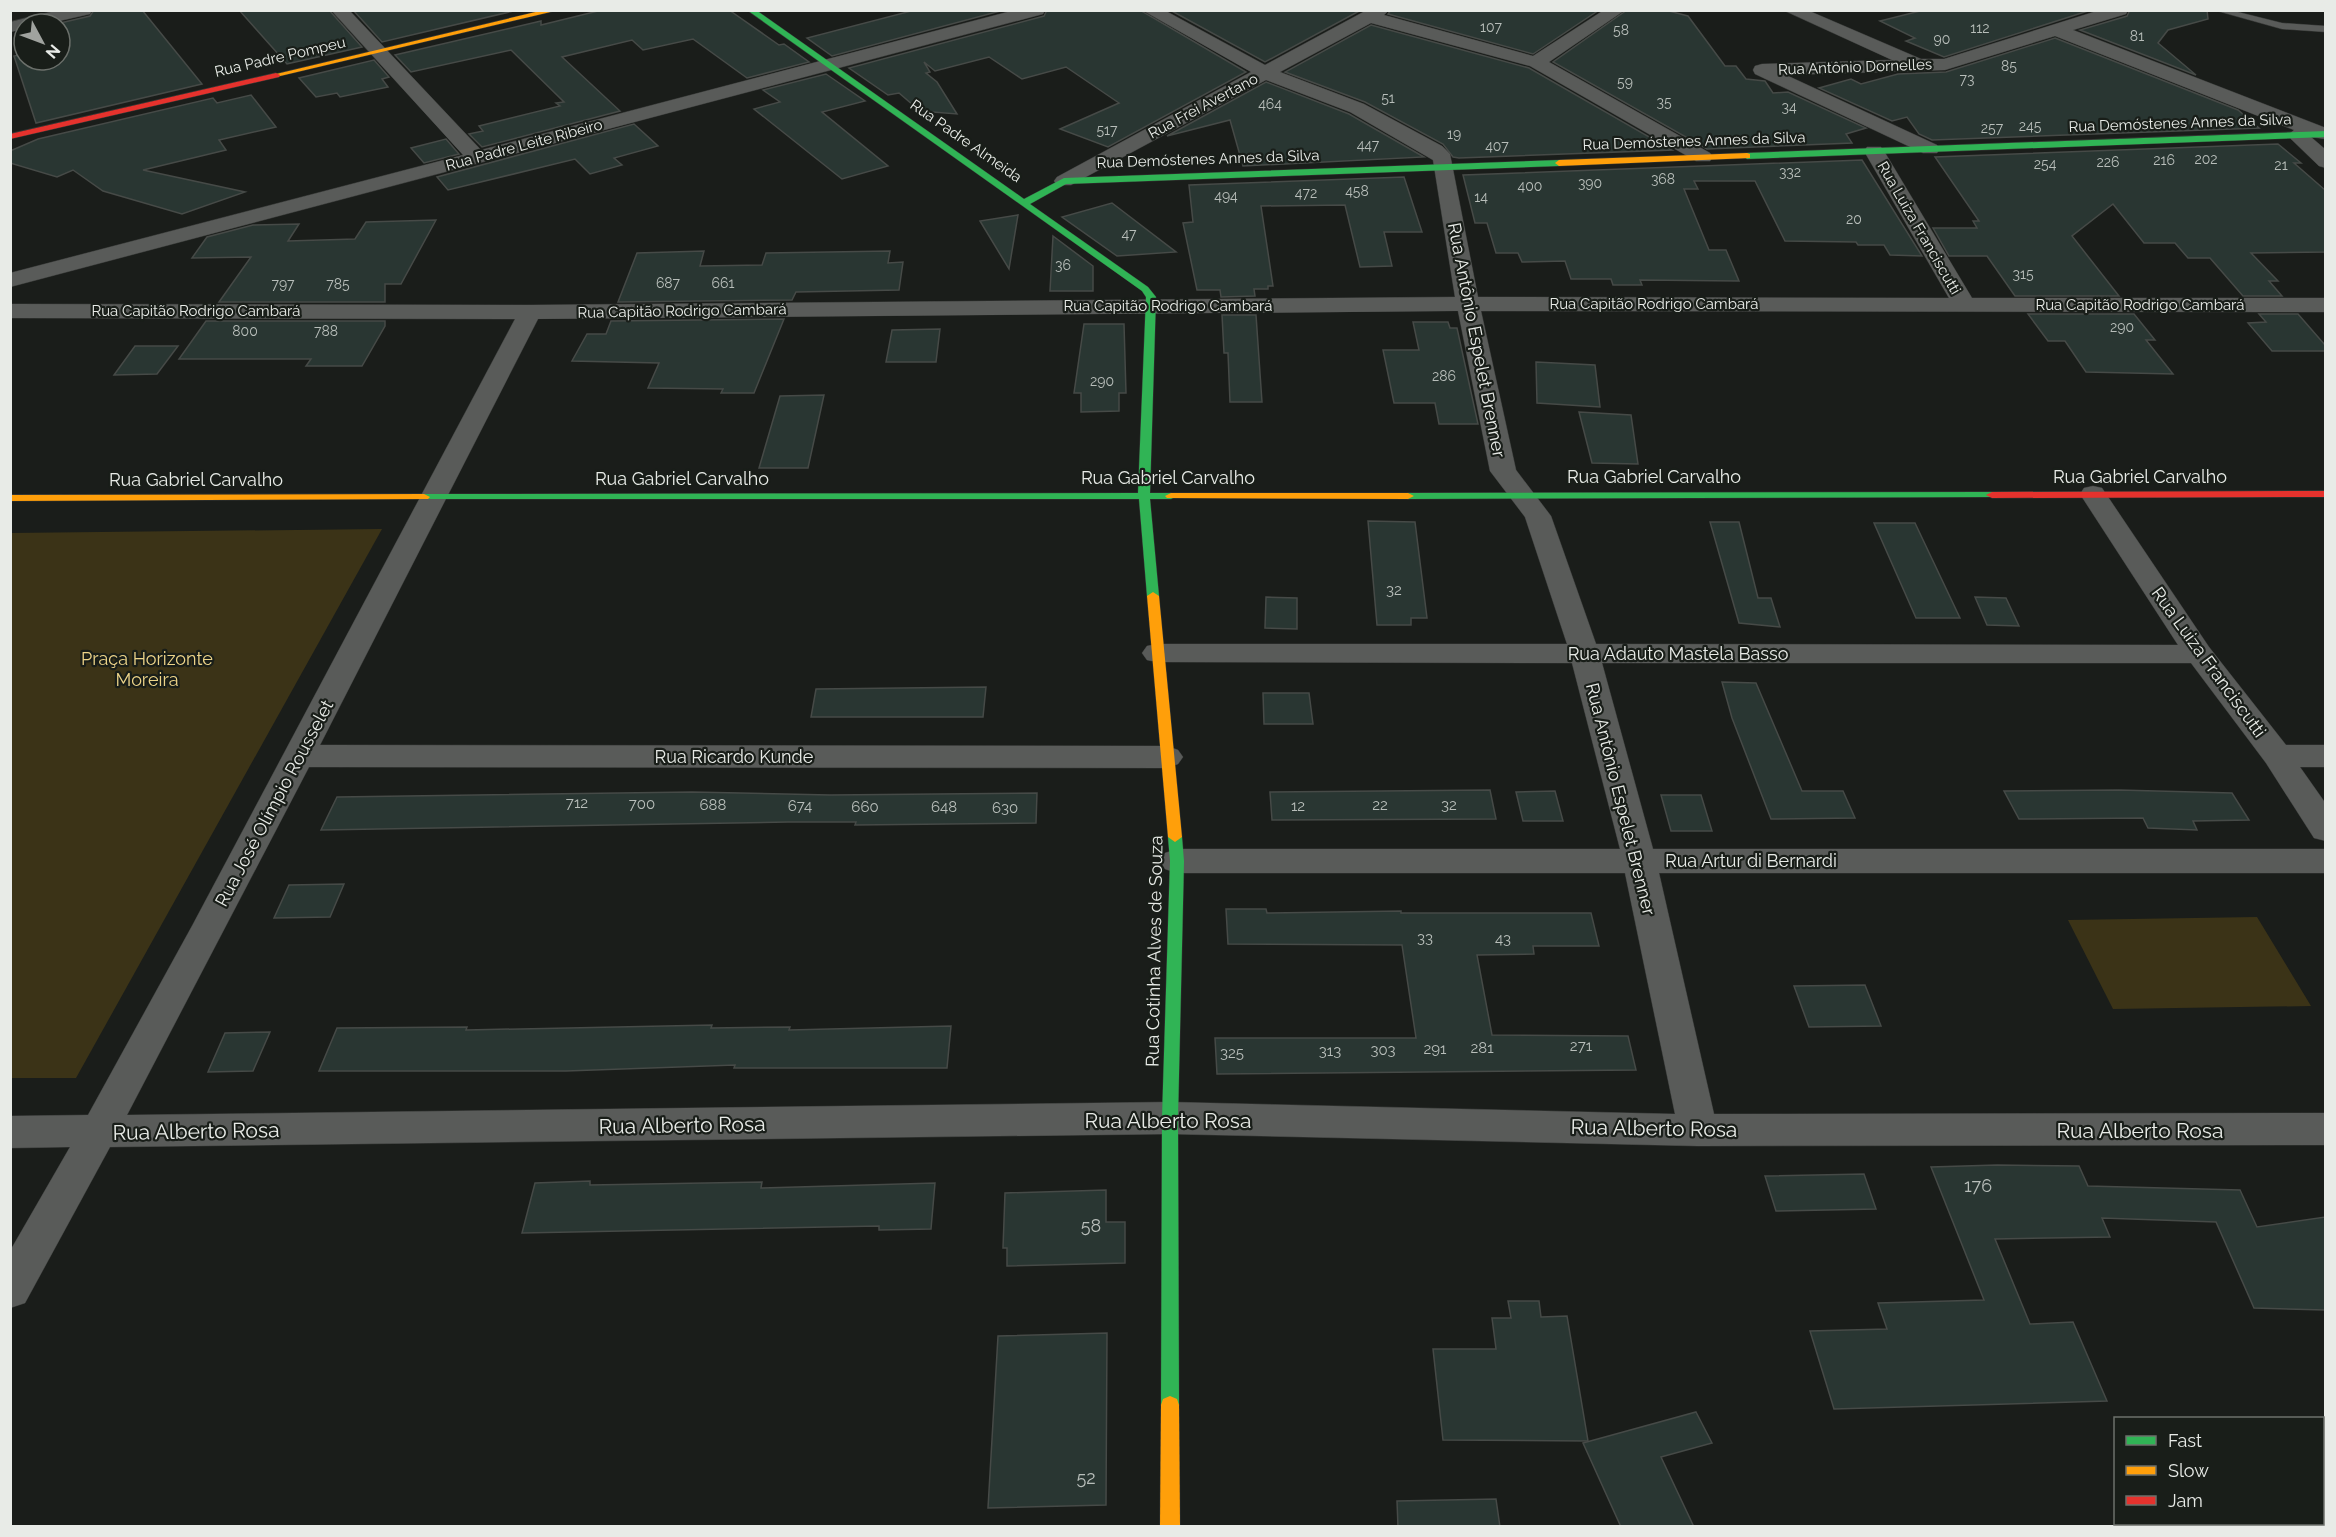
<svg xmlns="http://www.w3.org/2000/svg" width="2336" height="1537" viewBox="0 0 2336 1537" font-family="Raleway,sans-serif">
<style>
.green{fill:#3b3317}
.building{fill:#293632;stroke:#464a47;stroke-width:1.5}
.lines{fill:none;stroke-linecap:round;stroke-linejoin:round}
.lane-casing{stroke:#363836;stroke-width:1}
.street-casing{stroke:#363836;stroke-width:1}
.fast-casing{stroke:#363836;stroke-width:1}
.slow-casing{stroke:#363836;stroke-width:1}
.jam-casing{stroke:#363836;stroke-width:1}
.lane{fill:#595b59;fill-rule:evenodd}
.street{fill:#595b59;fill-rule:evenodd}
.fast{fill:#30b455;fill-rule:evenodd}
.slow{fill:#ff9f0a;fill-rule:evenodd}
.jam{fill:#e5322d;fill-rule:evenodd}
.labels{text-anchor:middle;dominant-baseline:central;stroke-width:4.5;stroke-linejoin:round;paint-order:stroke}
.far-number-label{font-size:14px;fill:#b8beba}
.far-street-label{font-size:15px;fill:#e8ebe7;stroke:#191e19}
.number-label{font-size:15px;fill:#b8beba}
.street-label{font-size:18px;fill:#e8ebe7;stroke:#191e19}
.park-label{font-size:18px;fill:#edd489;stroke:#191e19}
.near-number-label{font-size:18px;fill:#b8beba}
.near-street-label{font-size:21px;fill:#e8ebe7;stroke:#191e19}
</style>
<rect width="100%" height="100%" fill="#1a1d1a"/>
<g class="green">
<path d="M382,529L76,1078H11V533Z"/>
<path d="M2257,917L2311,1006L2113,1009L2068,920Z"/>
</g>
<g class="building">
<path d="M94,10H142L202,84L36,123L14,56L24,54V60H60V24H56L90,16Z"/>
<path d="M239,10H329L362,47L287,64Z"/>
<path d="M353,10H518L382,42Z"/>
<path d="M602,10H729L779,45L784,44L809,62L747,78L693,39L643,50L632,40L562,57L620,111L482,147L469,134L483,131L479,126L560,106L556,103L564,102L511,50L411,72L395,55L541,21V25Z"/>
<path d="M915,10H1004L832,56L807,38Z"/>
<path d="M1047,10H1140L1246,72L1108,147L1060,129L1119,103L1066,67L1022,79L989,57L935,71L924,62L930,72L926,73L937,82L957,114L920,111L899,93L888,95L849,68L1044,16Z"/>
<path d="M1170,10H1361L1265,62Z"/>
<path d="M1391,10H1599L1533,54L1388,14Z"/>
<path d="M1627,10H1665L1688,16L1725,66H1736L1746,79L1765,81L1773,93L1788,92L1866,128L1846,134L1852,143L1707,149L1553,62Z"/>
<path d="M1924,10H2091L1944,57L1906,41L1915,38L1880,21Z"/>
<path d="M2130,10H2207L2208,19L2168,30L2158,43L2196,75L2080,30L2127,16Z"/>
<path d="M1371,25L1529,68L1672,150L1459,158L1453,157L1443,144L1365,102L1285,72Z"/>
<path d="M2055,38L2238,110L2259,128L1932,140L1919,134L1907,117L1892,121L1819,88L1851,79L1861,84L1898,74L1946,72Z"/>
<path d="M374,60L389,77L382,79L388,87L340,97L337,93L316,97L299,78Z"/>
<path d="M826,74L865,101L822,112L888,166L842,179L754,109L780,102L763,90Z"/>
<path d="M1266,82L1349,114L1424,157L1243,166L1230,120L1167,136Z"/>
<path d="M251,95L276,127L219,140L226,150L143,170L245,192L182,214L103,191L73,170L57,177L10,163V151L38,139L213,98L217,103Z"/>
<path d="M634,124L658,146L614,158L622,165L590,174L575,159L448,190L437,177Z"/>
<path d="M446,139L459,154L424,163L411,148Z"/>
<path d="M2278,144L2301,163H2294L2325,190V252L2251,253L2278,281H2269L2282,296H2243L2210,258H2188L2175,243H2144L2113,204L2072,236L2119,296H2015L1987,256H1949L1933,228H1977L1973,221H1979L1935,157Z"/>
<path d="M1862,160L1922,256L1890,255L1884,245H1858L1856,242L1785,241L1755,181H1694L1698,189H1684L1709,250H1726L1739,281L1640,280L1642,285H1613L1611,279H1571L1565,261L1522,262L1518,253H1496L1487,223H1475L1463,175Z"/>
<path d="M1404,177L1422,232H1384L1392,266L1360,267L1345,205L1261,206L1273,286H1268V289H1254L1255,296L1221,297L1220,290H1197L1183,223L1193,222L1189,185Z"/>
<path d="M1112,203L1176,252L1117,256L1062,217Z"/>
<path d="M1018,215L1009,269L980,221Z"/>
<path d="M436,220L401,284H385V302H219L251,257L192,258L207,237L253,225L299,224L288,241L355,239L366,222Z"/>
<path d="M1053,236L1093,266V291H1050Z"/>
<path d="M704,251L700,266L762,265L766,253L890,251L888,263L903,262L899,290L796,292L792,300L618,302L637,253Z"/>
<path d="M2028,314H2134L2155,340H2146L2173,374L2086,372L2065,341H2048Z"/>
<path d="M2259,314H2298L2325,345V351H2272L2248,323L2266,322Z"/>
<path d="M1222,315H1256L1262,402H1230L1228,353H1224Z"/>
<path d="M784,319L754,393H721L723,389L648,388L659,363L572,361L587,334H606L611,321Z"/>
<path d="M206,321H385V326L362,366H306L311,359H179Z"/>
<path d="M1413,322H1448L1450,328H1457L1478,424H1439L1435,403H1394L1383,350H1419Z"/>
<path d="M1084,324H1124L1126,393H1119V411L1081,412V393H1074Z"/>
<path d="M940,329L936,362H886L892,330Z"/>
<path d="M135,346H178L157,374L114,375Z"/>
<path d="M1536,362L1595,365L1600,407L1537,403Z"/>
<path d="M824,395L808,468H759L780,396Z"/>
<path d="M1579,412L1631,415L1638,464L1592,463Z"/>
<path d="M1368,521L1415,522L1427,618H1411V625H1377Z"/>
<path d="M1710,522H1739L1758,598H1771L1780,627L1739,623Z"/>
<path d="M1874,523H1915L1960,618H1916Z"/>
<path d="M1266,597L1297,598V629L1265,628Z"/>
<path d="M1975,597L2006,598L2019,626L1987,625Z"/>
<path d="M1722,682L1756,683L1802,791H1843L1855,818L1771,819L1732,718Z"/>
<path d="M986,687L983,717H811L816,689Z"/>
<path d="M1263,693H1309L1313,724H1264Z"/>
<path d="M1490,790L1496,819L1272,820L1270,792Z"/>
<path d="M2119,790L2232,793L2249,820L2193,821L2197,830L2148,828L2143,818L2019,819L2004,791Z"/>
<path d="M1555,791L1563,821H1523L1516,792Z"/>
<path d="M692,792L830,795L1037,793L1036,823L855,825L856,822H788L321,830L337,797Z"/>
<path d="M1661,795H1701L1712,831H1671Z"/>
<path d="M344,884L330,917L274,918L289,885Z"/>
<path d="M1226,909H1266L1267,913L1401,911V913H1591L1599,946H1533L1534,954L1477,955L1492,1035L1628,1036L1636,1070L1217,1074L1215,1038H1416L1402,945L1228,944Z"/>
<path d="M1865,985L1881,1026L1809,1027L1794,986Z"/>
<path d="M712,1025L711,1028L790,1027L789,1030L951,1026L947,1068H734L735,1065L566,1071H319L337,1028L467,1027L466,1030Z"/>
<path d="M270,1032L253,1071L208,1072L225,1033Z"/>
<path d="M1997,1165L2079,1166L2088,1186L2240,1190L2257,1227L2325,1217V1310L2254,1308L2216,1222L2102,1218L2110,1237L1995,1239L2030,1324L2073,1322L2107,1401L1834,1409L1810,1331L1887,1329L1878,1303L1984,1300L1931,1167Z"/>
<path d="M1864,1174L1876,1209L1776,1211L1765,1176Z"/>
<path d="M590,1181V1185L762,1182L761,1188L935,1183L931,1229L879,1230V1226L522,1233L535,1183Z"/>
<path d="M1106,1190V1222H1125V1263L1007,1266V1248H1003L1005,1193Z"/>
<path d="M1508,1301H1539L1541,1317L1567,1316L1588,1441L1443,1440L1433,1349H1496L1492,1318H1511Z"/>
<path d="M1107,1333L1106,1505L988,1508L998,1336Z"/>
<path d="M1696,1412L1712,1443L1661,1457L1694,1527H1621L1583,1443Z"/>
<path d="M1496,1499L1500,1527H1398L1397,1501Z"/>
</g>
<g class="lines">
<defs>
<path id="lane" d="M2214,10H2230L2282,23L2326,26V32L2282,29Z"/>
<g id="street">
<path d="M59,10H92L90,14L46,24H24V29L10,32V22Z"/>
<path d="M331,10H349L481,150L1015,10H1045L1043,14L10,287V273L463,155Z"/>
<path d="M1142,10H1164L1265,65L1367,10H1389L1384,15L1533,56L1604,10H1625L1549,62L1710,153L1713,157L1710,161H1696L1530,66L1371,23L1280,72L1364,104L1442,146L1450,154L1478,297L1949,298L1864,151L1867,147H1881L1884,151L1972,298H2326V312L1481,311L1516,470L1551,516L1596,644L2178,645L2080,494L2084,488L2093,486L2102,488L2209,647L2286,745H2326V767H2300L2326,804V841L2314,838L2266,763L2191,663H1602L1653,849H2326V873H1659L1714,1114L2326,1113V1145L1698,1146L1170,1134L110,1147L25,1303L10,1308V1251L70,1147L10,1148V1116L88,1115L192,926L515,319L10,318V304L530,305L1455,297L1433,160L1350,112L1266,80L1071,185H1057L1054,181L1057,177L1251,72ZM1458,311L1490,471L1525,517L1567,644H1157L1147,646L1142,653L1147,660L1157,662L1572,663L1620,849H1177L1165,853L1160,861L1165,869L1177,873H1625L1675,1114L1170,1102L127,1115L309,767L1167,768L1178,764L1183,757L1178,750L1167,746L320,745L538,319Z"/>
<path d="M1783,10H1807L1921,59H1944L2100,10H2128L2126,14L2073,30L2326,128V139L2311,137L2326,150V168L2319,166L2291,139L2288,135L2294,130L2055,36L1945,70L1786,75L1937,145L1940,149L1937,153H1923L1755,74L1753,70L1755,66L1762,64L1892,60Z"/>
</g>
<g id="fast">
<path d="M747,10H756L1024,199L1064,178L1559,160L1563,163L1559,166L1066,184L1030,204L1148,287L1156,297L1150,493H1171L1177,496L1171,499H1150L1159,596L1157,599L1153,600L1147,596L1139,499H420V495L424,494L1138,493L1146,297L1142,291Z"/>
<path d="M2326,131V137L1747,159L1743,156L1747,153Z"/>
<path d="M1992,492L1998,495L1996,497L1408,499L1402,496L1408,493Z"/>
<path d="M1175,832L1182,837L1184,861L1178,1118L1179,1405L1177,1411L1170,1414L1163,1411L1161,1405L1162,1118L1170,861L1168,837Z"/>
</g>
<g id="slow">
<path d="M544,10H559L276,77L272,75Z"/>
<path d="M1747,153L1750,154V158L1559,166L1555,163L1559,160Z"/>
<path d="M1171,493H1408L1414,496L1408,499L1167,498L1165,496Z"/>
<path d="M424,494L430,497L428,499L10,501V495Z"/>
<path d="M1153,592L1159,596L1182,837L1175,842L1168,837L1147,596Z"/>
<path d="M1170,1396L1177,1399L1179,1405L1180,1526H1160L1161,1405L1163,1399Z"/>
</g>
<g id="jam">
<path d="M276,73L280,75L279,77L10,139V134Z"/>
<path d="M2326,491V497L1992,498L1986,495L1992,492Z"/>
</g>
</defs>
<use href="#lane" class="lane-casing"/>
<use href="#street" class="street-casing"/>
<use href="#fast" class="fast-casing"/>
<use href="#slow" class="slow-casing"/>
<use href="#jam" class="jam-casing"/>
<use href="#lane" class="lane"/>
<use href="#street" class="street"/>
<use href="#fast" class="fast"/>
<use href="#slow" class="slow"/>
<use href="#jam" class="jam"/>
</g>
<g class="labels">
<g class="far-number-label">
<text x="1491" y="27">107</text>
<text x="1980" y="28">112</text>
<text x="1621" y="30">58</text>
<text x="2137" y="36">81</text>
<text x="1942" y="39">90</text>
<text x="2009" y="66">85</text>
<text x="1967" y="79">73</text>
<text x="1625" y="82">59</text>
<text x="1388" y="98">51</text>
<text x="1664" y="102">35</text>
<text x="1270" y="104">464</text>
<text x="1789" y="107">34</text>
<text x="2030" y="126">245</text>
<text x="1992" y="128">257</text>
<text x="1107" y="130">517</text>
<text x="1454" y="134">19</text>
<text x="1368" y="145">447</text>
<text x="1497" y="146">407</text>
<text x="2206" y="159">202</text>
<text x="2164" y="160">216</text>
<text x="2108" y="162">226</text>
<text x="2045" y="164">254</text>
<text x="2281" y="165">21</text>
<text x="1790" y="172">332</text>
<text x="1663" y="179">368</text>
<text x="1590" y="183">390</text>
<text x="1530" y="186">400</text>
<text x="1357" y="191">458</text>
<text x="1306" y="193">472</text>
<text x="1226" y="196">494</text>
<text x="1481" y="197">14</text>
<text x="1854" y="219">20</text>
<text x="1129" y="234">47</text>
<text x="1063" y="265">36</text>
<text x="2023" y="274">315</text>
<text x="668" y="283">687</text>
<text x="723" y="283">661</text>
<text x="283" y="284">797</text>
<text x="338" y="284">785</text>
<text x="2122" y="327">290</text>
<text x="245" y="331">800</text>
<text x="326" y="331">788</text>
<text x="1444" y="376">286</text>
<text x="1102" y="381">290</text>
</g>
<g class="far-street-label">
<text transform="translate(280 57) rotate(-13)">Rua Padre Pompeu</text>
<text transform="translate(1855 67) rotate(-2)">Rua Antônio Dornelles</text>
<text transform="translate(1203 106) rotate(-28)">Rua Frei Avertano</text>
<text transform="translate(2180 123) rotate(-2)">Rua Demóstenes Annes da Silva</text>
<text transform="translate(966 141) rotate(35)">Rua Padre Almeida</text>
<text transform="translate(1694 141) rotate(-2)">Rua Demóstenes Annes da Silva</text>
<text transform="translate(524 145) rotate(-15)">Rua Padre Leite Ribeiro</text>
<text transform="translate(1208 159) rotate(-2)">Rua Demóstenes Annes da Silva</text>
<text transform="translate(1919 228) rotate(60)">Rua Luiza Franciscutti</text>
<text x="1654" y="304">Rua Capitão Rodrigo Cambará</text>
<text x="2140" y="305">Rua Capitão Rodrigo Cambará</text>
<text x="1168" y="306">Rua Capitão Rodrigo Cambará</text>
<text x="196" y="311">Rua Capitão Rodrigo Cambará</text>
<text transform="translate(682 311) rotate(-1)">Rua Capitão Rodrigo Cambará</text>
</g>
<g class="number-label">
<text x="1394" y="590">32</text>
<text x="577" y="803">712</text>
<text x="642" y="804">700</text>
<text x="713" y="805">688</text>
<text x="1380" y="805">22</text>
<text x="1449" y="805">32</text>
<text x="800" y="806">674</text>
<text x="1298" y="806">12</text>
<text x="865" y="807">660</text>
<text x="944" y="807">648</text>
<text x="1005" y="808">630</text>
<text x="1425" y="938">33</text>
<text x="1503" y="939">43</text>
<text x="1581" y="1046">271</text>
<text x="1482" y="1048">281</text>
<text x="1435" y="1049">291</text>
<text x="1383" y="1050">303</text>
<text x="1330" y="1051">313</text>
<text x="1232" y="1053">325</text>
</g>
<g class="street-label">
<text transform="translate(1477 340) rotate(79)">Rua Antônio Espelet Brenner</text>
<text x="1654" y="476">Rua Gabriel Carvalho</text>
<text x="2140" y="476">Rua Gabriel Carvalho</text>
<text x="1168" y="477">Rua Gabriel Carvalho</text>
<text x="682" y="478">Rua Gabriel Carvalho</text>
<text x="196" y="479">Rua Gabriel Carvalho</text>
<text x="1678" y="653">Rua Adauto Mastela Basso</text>
<text transform="translate(2209 662) rotate(54)">Rua Luiza Franciscutti</text>
<text x="734" y="756">Rua Ricardo Kunde</text>
<text transform="translate(1621 799) rotate(76)">Rua Antônio Espelet Brenner</text>
<text transform="translate(274 803) rotate(-62)">Rua José Olímpio Rousselet</text>
<text x="1751" y="860">Rua Artur di Bernardi</text>
<text transform="translate(1154 951) rotate(-89)">Rua Cotinha Alves de Souza</text>
</g>
<g class="park-label">
<text x="147" y="658">Praça Horizonte<tspan x="147" dy="21">Moreira</tspan></text>
</g>
<g class="near-number-label">
<text x="1978" y="1185">176</text>
<text x="1091" y="1225">58</text>
<text x="1086" y="1477">52</text>
</g>
<g class="near-street-label">
<text x="1168" y="1120">Rua Alberto Rosa</text>
<text transform="translate(682 1125) rotate(-1)">Rua Alberto Rosa</text>
<text transform="translate(1654 1128) rotate(1)">Rua Alberto Rosa</text>
<text x="2140" y="1130">Rua Alberto Rosa</text>
<text transform="translate(196 1131) rotate(-1)">Rua Alberto Rosa</text>
</g>
</g>
<rect width="2336" height="1537" fill="none" stroke="#e8ebe7" stroke-width="24"/>
<rect x="2114" y="1417" width="210" height="108" fill="#191e19" stroke="#6c706b" stroke-width="1.5"/>
<rect x="2126" y="1436" width="30" height="9" fill="#30b455" stroke="#6c706b" stroke-width="1.5"/>
<text x="2168" y="1447" font-size="18" fill="#e8ebe7">Fast</text>
<rect x="2126" y="1466" width="30" height="9" fill="#ff9f0a" stroke="#6c706b" stroke-width="1.5"/>
<text x="2168" y="1477" font-size="18" fill="#e8ebe7">Slow</text>
<rect x="2126" y="1496" width="30" height="9" fill="#e5322d" stroke="#6c706b" stroke-width="1.5"/>
<text x="2168" y="1507" font-size="18" fill="#e8ebe7">Jam</text>
<g transform="translate(42 42) rotate(131)"><circle r="28" fill="#191e19" stroke="#6c706b" stroke-width="1.5"/>
<path d="M0-4.5L10 22L0 15L-10 22Z" fill="#a0a39f"/>
<text y="-9" font-size="16" font-weight="bold" text-anchor="middle" fill="#e8ebe7">N</text>
</g>
</svg>
